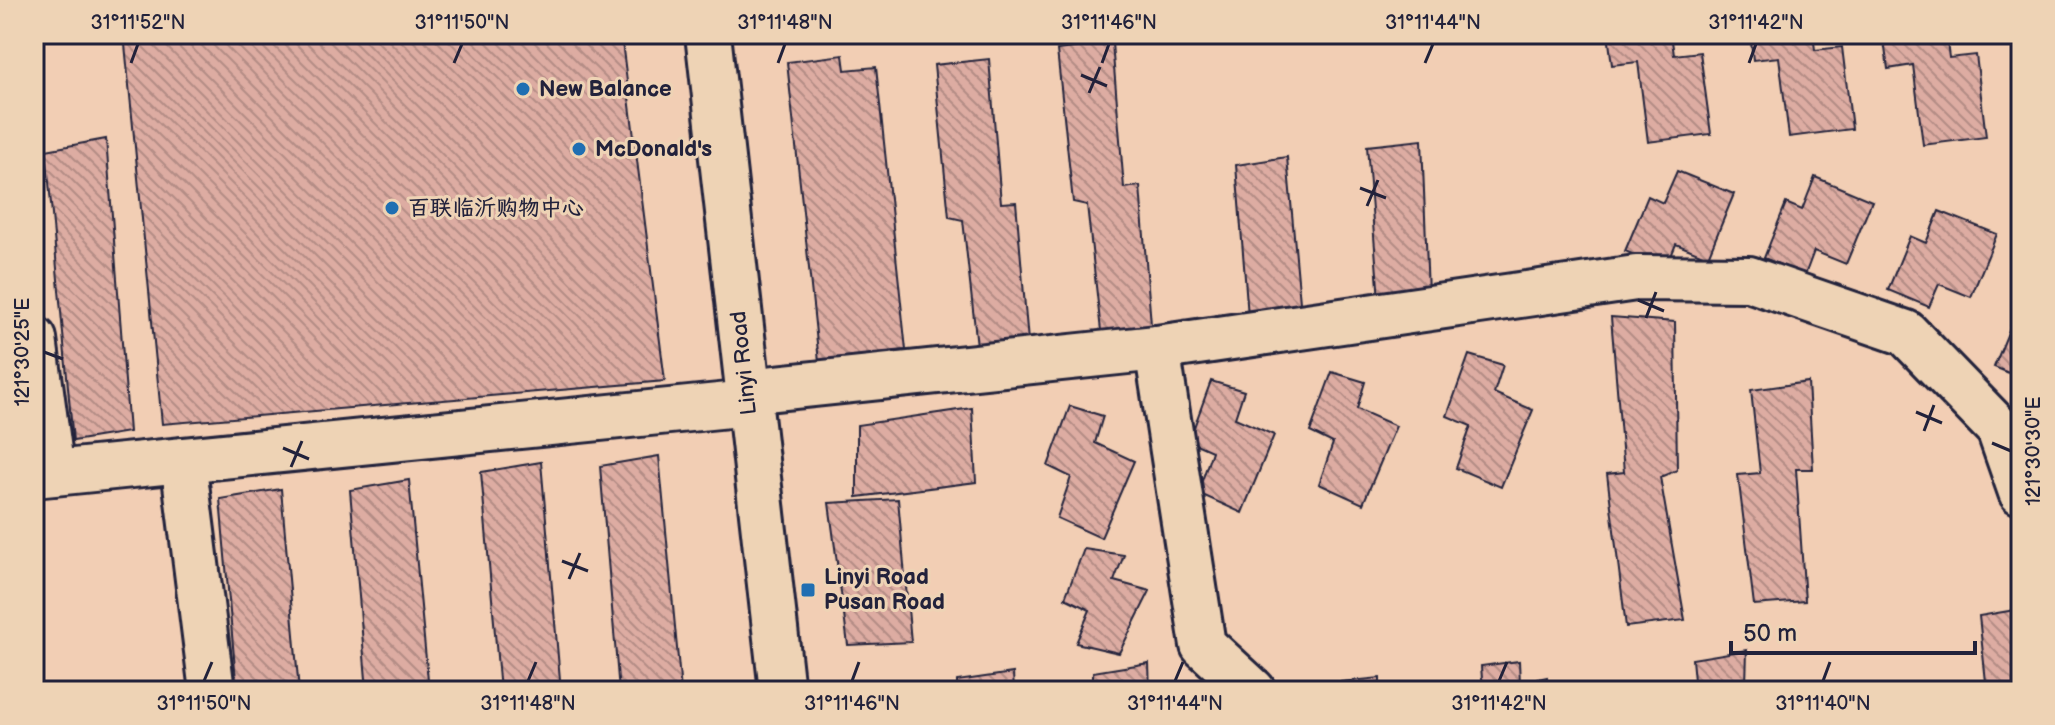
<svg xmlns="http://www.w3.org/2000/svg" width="2055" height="725" viewBox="0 0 2055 725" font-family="'Balsamiq Sans','LXGW WenKai TC',sans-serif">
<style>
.building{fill:url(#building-back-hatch);stroke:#22223b;stroke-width:2}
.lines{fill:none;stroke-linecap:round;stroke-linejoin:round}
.minor-casing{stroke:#22223b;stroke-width:50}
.minor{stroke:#eed3b5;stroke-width:44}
.ticks{fill:none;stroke:#22223b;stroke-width:3}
.poi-dot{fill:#1f6fb2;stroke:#eed3b5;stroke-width:3}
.labels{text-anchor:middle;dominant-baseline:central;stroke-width:6;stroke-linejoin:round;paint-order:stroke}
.poi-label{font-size:22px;font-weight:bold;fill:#22223b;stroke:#eed3b5;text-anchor:start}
.street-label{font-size:22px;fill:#22223b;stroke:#eed3b5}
.neatline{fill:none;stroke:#22223b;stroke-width:3}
.ticks-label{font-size:20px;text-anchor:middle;fill:#22223b}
</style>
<defs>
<pattern id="building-back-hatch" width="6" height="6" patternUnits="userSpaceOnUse" patternTransform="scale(2)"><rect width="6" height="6" fill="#ddaca2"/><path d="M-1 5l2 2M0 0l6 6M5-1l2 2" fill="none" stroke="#b38c85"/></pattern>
</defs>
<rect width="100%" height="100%" fill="#f2ceb4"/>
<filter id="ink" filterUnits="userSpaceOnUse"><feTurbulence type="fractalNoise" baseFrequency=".0125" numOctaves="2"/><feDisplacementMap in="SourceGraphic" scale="16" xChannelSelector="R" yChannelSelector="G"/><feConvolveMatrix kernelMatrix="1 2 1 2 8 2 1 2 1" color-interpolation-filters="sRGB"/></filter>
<g filter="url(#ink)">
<g class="building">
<path d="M124,34H621L665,381L162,424Z"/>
<path d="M1608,34H1671L1674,55L1700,52L1711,134L1648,142L1638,62L1612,65Z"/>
<path d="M1750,34H1813L1815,50L1842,47L1852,129L1789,137L1779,57L1753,60Z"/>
<path d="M1883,34H1946L1949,58L1976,55L1986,137L1923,145L1913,65L1888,69Z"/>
<path d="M1112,43L1124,188L1140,186L1152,337L1102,340L1087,205L1073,202L1057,50Z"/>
<path d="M843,55L845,70L876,67L906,350L874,353L875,365L820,371L787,62Z"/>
<path d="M989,59L1001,203L1016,202L1029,353L978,355L963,220L949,217L934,65Z"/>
<path d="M106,139L129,432L73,441L46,150Z"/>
<path d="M1422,140L1428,293L1379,300L1367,146Z"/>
<path d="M1287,157L1301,314L1248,316L1236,165Z"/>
<path d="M1677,171L1734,194L1708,257L1676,244L1666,268L1625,251L1648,196L1663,203Z"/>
<path d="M1815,177L1872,201L1846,264L1814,251L1805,275L1764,258L1786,203L1802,210Z"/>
<path d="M1939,211L1997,234L1971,297L1939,284L1929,307L1888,290L1910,236L1926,243Z"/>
<path d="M2016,313L2021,315V378L1994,367Z"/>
<path d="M1611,317L1675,322L1677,470L1660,477L1685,620L1626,627L1607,474L1624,472Z"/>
<path d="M1469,355L1503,365L1494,393L1533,410L1501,487L1456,468L1471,426L1447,416Z"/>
<path d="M1332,372L1365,382L1357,409L1396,426L1363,504L1319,484L1333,443L1310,432Z"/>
<path d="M1211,381L1244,391L1235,418L1274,435L1242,513L1198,493L1212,451L1189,441Z"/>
<path d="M1808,382L1813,469H1796L1805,601L1754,605L1738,475L1760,473L1751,390Z"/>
<path d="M1070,406L1103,416L1095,443L1134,461L1101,538L1057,518L1071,477L1048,466Z"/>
<path d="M972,408L976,482L857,497V425Z"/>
<path d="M659,456L681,691H619L600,466Z"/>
<path d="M541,462L561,691H500L481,472Z"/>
<path d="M409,480L429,691H367L350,490Z"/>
<path d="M281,489L299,691H237L220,499Z"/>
<path d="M898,499L911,642L848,645L829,503Z"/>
<path d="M1084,549L1124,555L1114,581L1150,591L1119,653L1076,643L1090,610L1065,598Z"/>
<path d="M2021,609V691H1987L1979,616Z"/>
<path d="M1747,650L1746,684L1758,680L1759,691H1695L1692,659Z"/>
<path d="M1519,661L1520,683L1547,677L1548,691H1483L1481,666Z"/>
<path d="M1149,663L1150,691H1093V672Z"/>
<path d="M1013,673L1014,691H957V681Z"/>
<path d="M1380,678V691H1342L1341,682Z"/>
</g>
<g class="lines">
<defs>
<g id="minor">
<path d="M708,34L782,691"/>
<path d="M34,339L52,473"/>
<path d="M1157,348L1203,645L1253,691"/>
<path d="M747,391L1157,348L1636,278L1749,279L1906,333L1999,429L2021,492"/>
<path d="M183,460L212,691"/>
<path d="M34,475L749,403"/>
</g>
</defs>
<use href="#minor" class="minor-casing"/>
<use href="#minor" class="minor"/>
</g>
</g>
<path class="ticks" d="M131,63L138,44M454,63L462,44M778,63L785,44M1102,63L1109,44M1425,63L1433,44M1749,63L1756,44M1081,75L1107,86M1089,93L1100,67M1360,188L1386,198M1367,206L1378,180M1638,300L1664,311M1646,318L1656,292M44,352L63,359M1916,412L1942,423M1924,431L1934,405M1992,443L2011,451M283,448L309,459M291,467L302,441M562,561L588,571M569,579L580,553M204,681L212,662M528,681L536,662M852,681L859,662M1175,681L1183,662M1499,681L1507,662M1823,681L1830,662"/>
<g class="poi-dot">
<circle cx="523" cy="89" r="8"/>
<circle cx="579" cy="149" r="8"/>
<circle cx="392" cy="208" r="8"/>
<rect x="800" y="582" width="16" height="16" rx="4"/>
</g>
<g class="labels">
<g class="poi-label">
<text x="539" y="89">New Balance</text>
<text x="595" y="149">McDonald's</text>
<text x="408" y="208">百联临沂购物中心</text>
<text x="824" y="577">Linyi Road<tspan x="824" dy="25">Pusan Road</tspan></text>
</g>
<g class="street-label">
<text transform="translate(744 363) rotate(-96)">Linyi Road</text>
</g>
</g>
<rect width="2055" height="725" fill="none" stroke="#eed3b5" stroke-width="88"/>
<path d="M1731 641v12h244v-12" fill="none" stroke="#22223b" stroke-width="4"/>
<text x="1743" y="641" font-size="24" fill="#22223b" stroke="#eed3b5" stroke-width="6" paint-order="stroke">50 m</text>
<rect x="44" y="44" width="1967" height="637" class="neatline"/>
<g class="ticks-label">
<text x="138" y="29">31°11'52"N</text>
<text x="462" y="29">31°11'50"N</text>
<text x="785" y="29">31°11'48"N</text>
<text x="1109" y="29">31°11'46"N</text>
<text x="1433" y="29">31°11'44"N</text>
<text x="1756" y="29">31°11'42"N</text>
<text transform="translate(22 352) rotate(-90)" y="7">121°30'25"E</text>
<text transform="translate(2033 451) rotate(-90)" y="7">121°30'30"E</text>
<text x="204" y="710">31°11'50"N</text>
<text x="528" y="710">31°11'48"N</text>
<text x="852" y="710">31°11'46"N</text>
<text x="1175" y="710">31°11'44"N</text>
<text x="1499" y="710">31°11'42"N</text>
<text x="1823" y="710">31°11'40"N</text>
</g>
</svg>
